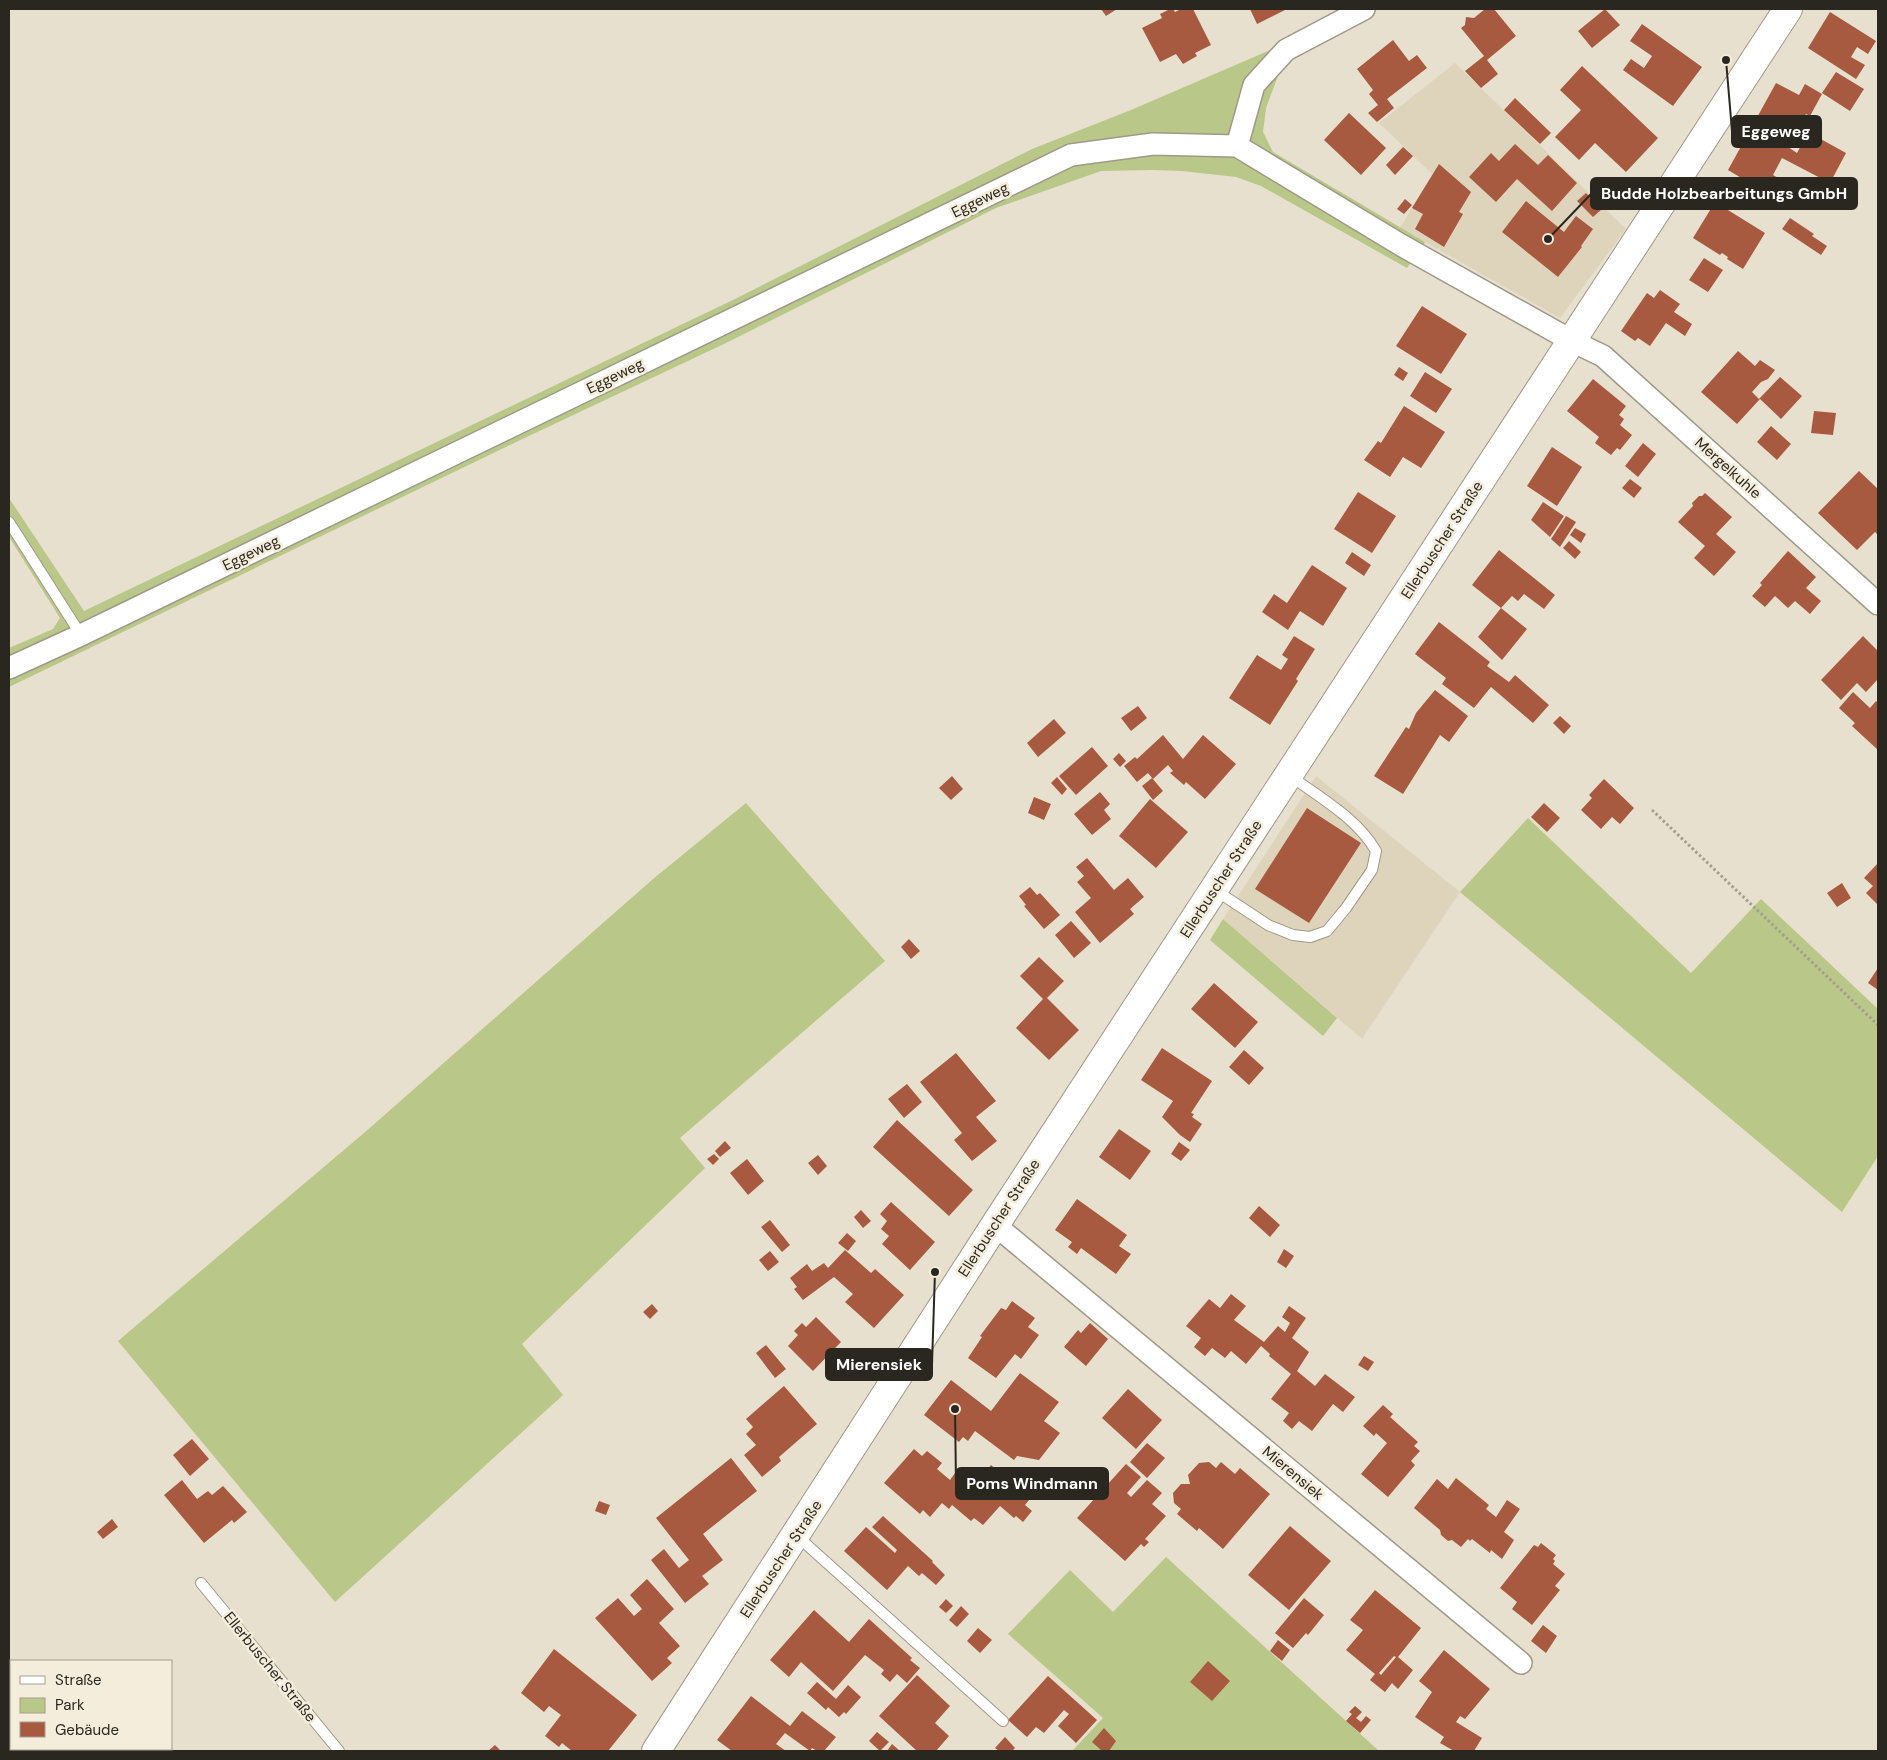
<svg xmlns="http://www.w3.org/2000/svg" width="1887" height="1760" viewBox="0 0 1887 1760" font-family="'DM Sans',sans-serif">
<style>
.built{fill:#ded4bb}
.green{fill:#b9c888}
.building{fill:#a75a3f;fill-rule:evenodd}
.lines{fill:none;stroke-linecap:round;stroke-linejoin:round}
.service-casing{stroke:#a09988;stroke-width:12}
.minor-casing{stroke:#a09988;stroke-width:24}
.secondary-casing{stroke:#a09988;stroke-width:30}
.path{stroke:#a49e91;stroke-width:3;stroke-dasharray:2.5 2.5;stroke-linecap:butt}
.service{stroke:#fff;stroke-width:10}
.minor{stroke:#fff;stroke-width:21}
.secondary{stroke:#fff;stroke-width:28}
.labels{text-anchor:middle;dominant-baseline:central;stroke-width:5;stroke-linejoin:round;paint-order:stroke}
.street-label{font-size:15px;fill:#2a2721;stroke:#f5eddb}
.leader{fill:none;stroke:#2a2721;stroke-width:2}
.callout-dot{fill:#2a2721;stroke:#f5eddb;stroke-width:2}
.callout{fill:#2a2721;stroke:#2a2721;stroke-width:2}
.callout-label{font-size:16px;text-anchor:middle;font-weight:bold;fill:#fff}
</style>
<rect width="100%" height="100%" fill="#e7e0ce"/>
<g class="built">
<path d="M1455,63L1626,229L1560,318L1400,228L1432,174L1379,123Z"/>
<path d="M1316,776L1460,892L1362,1039L1223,919Z"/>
</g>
<g class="green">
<path d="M1275,48L1278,76L1266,108L1263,132L1273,152L1425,242L1407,268L1261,186L1236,177L1182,171L1152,170L1101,171L996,208L726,343L514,443L9,687V648L53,629L60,618L9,537V498L84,611L737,298L1032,149L1131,110Z"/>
<path d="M746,803L885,961L680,1138L705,1168L522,1344L563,1395L335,1602L118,1341L364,1133L653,879Z"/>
<path d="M1528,818L1691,973L1761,899L1878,1009V1156L1842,1212L1460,892Z"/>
<path d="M1223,919L1337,1018L1323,1036L1210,940Z"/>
<path d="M1166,1557L1379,1751H1072L1103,1718L1008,1634L1070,1570L1113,1612Z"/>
</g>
<g class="building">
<path d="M1101,9H1117L1106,16Z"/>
<path d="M1170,9H1173L1175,12L1181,9H1193L1211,45L1195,53L1197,56L1183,64L1176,54L1160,62L1142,28L1162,18L1160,14Z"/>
<path d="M1250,9H1287L1257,24Z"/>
<path d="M1485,9H1494L1516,36L1487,60L1498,74L1481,88L1465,71L1484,56L1461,28L1465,25L1466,17L1474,18Z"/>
<path d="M1605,9L1620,25L1592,48L1578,31Z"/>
<path d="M1830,12L1876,41L1868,54L1857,47L1851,57L1865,65L1856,79L1808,48Z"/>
<path d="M1642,24L1702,67L1673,106L1623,70L1631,59L1644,68L1652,56L1630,41Z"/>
<path d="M1393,40L1409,61L1417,55L1427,68L1387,99L1394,108L1377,122L1368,113L1378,105L1369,94L1373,90L1357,69Z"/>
<path d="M1582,66L1658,138L1626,172L1595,143L1579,160L1555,137L1581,110L1560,90Z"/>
<path d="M1836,72L1864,89L1850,111L1822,93Z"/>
<path d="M1776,83L1799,95L1805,84L1822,94L1810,116L1806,114L1788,147L1797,153L1808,132L1846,153L1830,183L1782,158L1773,175L1798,189L1788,206L1728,170Z"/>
<path d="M1515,98L1551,133L1540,144L1504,110Z"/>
<path d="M1349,113L1386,148L1361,175L1324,140Z"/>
<path d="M1515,144L1538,165L1548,155L1577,183L1552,211L1517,179L1496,202L1469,177L1491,153L1499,161Z"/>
<path d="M1403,147L1413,156L1395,175L1386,165Z"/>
<path d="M1439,164L1471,192L1459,212L1463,214L1444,247L1415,229L1423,214L1412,208Z"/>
<path d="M1586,193L1602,209L1593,217L1577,201Z"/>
<path d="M1405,199L1412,205L1404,214L1397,209Z"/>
<path d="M1526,201L1564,232L1576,216L1593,229L1581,246L1582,247L1558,277L1502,232Z"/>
<path d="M1715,202L1765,233L1743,269L1727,259L1728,257L1722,253L1720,255L1693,238Z"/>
<path d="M1790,218L1814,234L1812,236L1827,246L1821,255L1782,229Z"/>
<path d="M1704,258L1723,270L1708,292L1689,280Z"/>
<path d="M1660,290L1680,304L1674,312L1692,324L1685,336L1666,323L1650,346L1638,338L1635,341L1621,331L1647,293L1654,298Z"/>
<path d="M1422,306L1467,334L1441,374L1396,346Z"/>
<path d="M1738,351L1755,366L1760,360L1775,370L1768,379L1761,382L1752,392L1759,399L1780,377L1802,396L1781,419L1760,399L1737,424L1701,392Z"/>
<path d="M1399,367L1408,373L1403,381L1394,375Z"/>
<path d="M1425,372L1452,389L1436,413L1410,396Z"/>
<path d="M1593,379L1626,406L1619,415L1624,419L1620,425L1632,435L1620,450L1617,448L1611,455L1595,443L1599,437L1567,411Z"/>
<path d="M1404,406L1445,432L1421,468L1403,457L1390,477L1364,460L1378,441L1381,443Z"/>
<path d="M1814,411L1836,413L1833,435L1811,433Z"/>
<path d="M1771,426L1791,444L1777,460L1757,442Z"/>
<path d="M1643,443L1656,454L1638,477L1625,466Z"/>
<path d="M1552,447L1582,467L1557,506L1527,486Z"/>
<path d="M1859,471L1878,489V535L1875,532L1857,550L1818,513Z"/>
<path d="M1630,479L1642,488L1634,498L1622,488Z"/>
<path d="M1358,492L1396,516L1372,553L1334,529Z"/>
<path d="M1705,493L1732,517L1716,534L1736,552L1714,576L1694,558L1705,546L1678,522L1693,506L1692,503L1699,496H1702Z"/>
<path d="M1543,502L1564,516L1550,537L1531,520Z"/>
<path d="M1566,516L1576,522L1560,547L1551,539Z"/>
<path d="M1575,528L1586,534L1581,543L1570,535Z"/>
<path d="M1569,541L1581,552L1575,559L1563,548Z"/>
<path d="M1499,550L1555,595L1544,609L1524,594L1518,601L1512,596L1501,608L1527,629L1502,660L1478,637L1501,608L1472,585Z"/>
<path d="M1788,551L1816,577L1806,588L1821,601L1810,614L1795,601L1788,608L1775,596L1765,607L1752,596L1762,585L1760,583Z"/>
<path d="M1352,552L1371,565L1364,576L1345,563Z"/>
<path d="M1312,565L1347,588L1323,626L1300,611L1288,630L1262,612L1274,594L1287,603Z"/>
<path d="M1439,622L1490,662L1487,666L1509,682L1515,675L1549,705L1533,723L1491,687L1474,708L1442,684L1446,678L1415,654Z"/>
<path d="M1294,636L1315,649L1296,679L1298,681L1270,725L1229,698L1257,655L1281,670L1288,659L1282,655Z"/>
<path d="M1863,636L1878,651V679L1866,692L1857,683L1841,700L1821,680Z"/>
<path d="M1435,690L1468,716L1449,742L1440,735L1403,794L1374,776L1406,727L1409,729L1416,713Z"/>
<path d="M1853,692L1870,708L1876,701L1878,703V750L1852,726L1855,723L1839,708Z"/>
<path d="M1138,706L1147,718L1131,731L1121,718Z"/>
<path d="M1560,716L1571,726L1564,734L1553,723Z"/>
<path d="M1054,719L1066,733L1038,757L1027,743Z"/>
<path d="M1163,735L1183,759L1203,735L1236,764L1205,799L1186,782L1184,785L1170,773L1173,771L1168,765L1153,779L1148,773L1137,782L1124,766L1135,757L1137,759Z"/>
<path d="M1092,747L1108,766L1076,795L1059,776Z"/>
<path d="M1119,753L1126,761L1120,767L1113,759Z"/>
<path d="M952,776L963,789L951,800L939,788Z"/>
<path d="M1057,777L1067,789L1062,795L1051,783Z"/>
<path d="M1152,778L1163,791L1153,800L1142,786Z"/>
<path d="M1604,779L1634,808L1620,824L1612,817L1601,829L1581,810L1592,798L1589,795Z"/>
<path d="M1100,792L1110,804L1104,810L1111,819L1092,835L1074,814Z"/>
<path d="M1034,797L1051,804L1044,820L1028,813Z"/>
<path d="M1150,799L1188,832L1156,868L1119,836Z"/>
<path d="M1544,803L1560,818L1547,832L1531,817Z"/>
<path d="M1307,808L1361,843L1309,923L1255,889Z"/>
<path d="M1087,858L1114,890L1128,878L1144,897L1130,909L1134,914L1100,943L1075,912L1091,898L1077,882L1084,876L1076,867Z"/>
<path d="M1878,863V905L1866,893L1873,886L1864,878Z"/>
<path d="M1842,883L1851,898L1837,907L1827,893Z"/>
<path d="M1030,887L1037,895L1040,893L1060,915L1044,929L1024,906L1026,905L1019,896Z"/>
<path d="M1071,921L1091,943L1074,958L1055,935Z"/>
<path d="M909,939L920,951L911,959L901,947Z"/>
<path d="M1039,957L1064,981L1047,998L1079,1030L1049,1060L1016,1028L1043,999L1020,976Z"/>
<path d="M1878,968V990L1868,983Z"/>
<path d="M1214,983L1258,1022L1235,1048L1191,1009Z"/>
<path d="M1162,1048L1212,1081L1191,1113L1194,1114L1192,1117L1202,1124L1190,1142L1180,1135L1162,1117L1173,1101L1141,1080Z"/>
<path d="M1244,1050L1264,1068L1249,1085L1229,1067Z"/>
<path d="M956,1053L996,1101L976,1117L997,1141L972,1161L954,1140L962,1133L920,1082Z"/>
<path d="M907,1084L922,1102L904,1118L888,1099Z"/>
<path d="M897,1120L973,1190L949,1216L873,1147Z"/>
<path d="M1119,1129L1151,1151L1130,1180L1099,1157Z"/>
<path d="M725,1141L731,1148L720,1157L715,1151Z"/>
<path d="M1179,1142L1190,1150L1181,1161L1171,1154Z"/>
<path d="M714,1154L719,1159L713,1165L707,1159Z"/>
<path d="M818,1155L827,1166L818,1175L808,1163Z"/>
<path d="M747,1159L764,1181L748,1195L730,1173Z"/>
<path d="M1077,1199L1127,1235L1119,1246L1131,1254L1116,1274L1081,1248L1077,1254L1068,1247L1072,1242L1055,1230Z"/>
<path d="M891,1202L935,1242L910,1270L882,1244L889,1236L881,1229L887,1221L880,1214Z"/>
<path d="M1259,1206L1280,1225L1270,1237L1249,1218Z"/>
<path d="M861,1210L871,1221L863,1228L854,1217Z"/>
<path d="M770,1220L790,1245L782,1252L761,1227Z"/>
<path d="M847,1233L856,1241L848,1251L838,1243Z"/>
<path d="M1284,1249L1294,1256L1286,1268L1277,1262Z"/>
<path d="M845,1250L871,1273L875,1269L904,1295L874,1328L845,1302L853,1294L834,1277L803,1300L794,1289L797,1287L790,1278L807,1264L812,1271L824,1263L828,1268Z"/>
<path d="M770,1251L779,1262L768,1271L759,1260Z"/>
<path d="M1231,1294L1246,1306L1234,1320L1264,1342L1278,1326L1285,1332L1290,1323L1282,1317L1289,1306L1306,1318L1292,1338L1309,1352L1297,1371L1315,1386L1325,1374L1355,1397L1343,1412L1333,1404L1312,1431L1299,1421L1292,1429L1283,1421L1289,1413L1271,1399L1291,1374L1269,1356L1270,1354L1261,1346L1246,1364L1231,1351L1225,1358L1212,1348L1205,1356L1194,1347L1201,1338L1186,1326L1209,1299L1220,1308Z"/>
<path d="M1012,1301L1035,1318L1028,1327L1039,1335L1021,1359L1015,1354L996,1378L968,1358L982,1337L980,1336L1001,1308L1006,1310Z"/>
<path d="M652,1304L658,1311L650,1319L643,1312Z"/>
<path d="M816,1317L841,1342L813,1371L788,1346L798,1335L794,1331L802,1323L806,1327Z"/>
<path d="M1090,1323L1108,1339L1086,1366L1064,1347L1078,1330L1081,1333Z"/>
<path d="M766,1345L786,1369L775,1378L756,1353Z"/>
<path d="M1364,1356L1374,1362L1368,1371L1358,1365Z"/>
<path d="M1020,1373L1059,1402L1044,1421L1060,1433L1039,1460L1017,1456L1014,1460L975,1431L968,1441L963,1437L959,1442L924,1415L951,1380L991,1411Z"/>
<path d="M784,1386L817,1424L779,1457L781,1461L762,1477L744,1455L756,1445L746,1434L753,1427L746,1419Z"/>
<path d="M1128,1389L1162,1420L1136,1449L1102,1418Z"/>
<path d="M1383,1405L1393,1414L1390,1417L1418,1442L1414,1446L1420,1451L1411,1461L1415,1465L1388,1497L1361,1474L1387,1443L1376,1433L1374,1436L1363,1426Z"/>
<path d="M192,1439L209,1459L190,1476L173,1455Z"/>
<path d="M1147,1443L1165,1458L1147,1478L1130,1462Z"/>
<path d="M914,1449L922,1456L927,1451L942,1463L937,1469L950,1480L955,1473L969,1486L972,1482L969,1480L978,1469L984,1474L991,1465L1012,1483L1016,1478L1034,1494L1025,1505L1032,1511L1023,1522L1016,1516L1014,1518L1000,1506L983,1525L974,1518L971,1521L952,1505L949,1509L942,1503L930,1517L923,1510L920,1514L884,1483Z"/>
<path d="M731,1458L757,1491L703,1534L723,1560L702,1576L709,1584L685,1603L651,1560L664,1549L679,1568L689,1560L656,1518Z"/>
<path d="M1209,1462L1216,1468L1221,1462L1235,1474L1240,1468L1270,1494L1223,1549L1199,1528L1197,1531L1177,1514L1181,1509L1174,1503L1173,1493L1181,1484H1190L1188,1475L1199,1463Z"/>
<path d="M1126,1464L1141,1477L1127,1493L1131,1497L1147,1480L1162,1493L1152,1504L1166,1516L1145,1539L1149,1542L1144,1547L1141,1544L1125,1561L1077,1518Z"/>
<path d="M1456,1478L1489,1505L1486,1509L1496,1517L1507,1500L1520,1509L1504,1532L1514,1540L1502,1559L1491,1550L1490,1553L1472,1539L1470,1541L1468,1539L1461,1547L1452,1540L1448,1541L1441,1535L1440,1530L1414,1508L1437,1479L1448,1489Z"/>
<path d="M182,1480L197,1499L208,1491L212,1495L223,1486L247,1512L234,1523L232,1520L204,1543L164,1495Z"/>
<path d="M599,1501L610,1505L606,1515L595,1511Z"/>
<path d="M883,1516L933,1561L932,1562L945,1575L936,1585L922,1573L919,1576L908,1566L887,1590L844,1551L866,1527L895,1553L897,1550L872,1527Z"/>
<path d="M112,1519L118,1527L103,1539L97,1532Z"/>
<path d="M1290,1526L1331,1561L1289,1610L1248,1575Z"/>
<path d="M1541,1543L1556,1555L1553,1559L1555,1561L1553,1564L1565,1574L1555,1586L1560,1590L1532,1625L1512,1609L1517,1602L1500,1588L1534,1545L1538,1547Z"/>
<path d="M647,1579L674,1609L659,1623L680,1646L667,1658L672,1663L652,1681L595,1618L618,1598L634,1616L642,1609L630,1595Z"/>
<path d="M1375,1590L1421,1628L1398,1657L1413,1670L1398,1689L1392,1683L1385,1692L1370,1680L1375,1674L1346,1650L1363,1630L1350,1620ZM1394,1656L1396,1657L1381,1675L1379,1673Z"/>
<path d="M1304,1598L1324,1615L1308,1635L1306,1633L1293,1648L1275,1633Z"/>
<path d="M946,1599L953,1606L946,1613L939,1607Z"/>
<path d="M961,1606L969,1614L957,1627L949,1620Z"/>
<path d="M814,1610L849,1642L869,1619L912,1658L910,1660L920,1668L907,1683L897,1674L890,1682L881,1674L884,1670L865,1655L833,1691L801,1662L789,1677L770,1660Z"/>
<path d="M1543,1625L1557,1636L1546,1653L1531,1641Z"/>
<path d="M978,1628L992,1640L980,1653L967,1641Z"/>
<path d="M1278,1640L1290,1650L1282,1661L1270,1651Z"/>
<path d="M554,1649L637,1715L608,1751H572L562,1743L559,1747L545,1736L561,1715L549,1706L544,1712L521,1693Z"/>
<path d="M1444,1650L1490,1689L1465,1719L1460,1716L1456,1722L1482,1738L1474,1751H1454L1440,1743L1444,1737L1415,1717L1432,1692L1419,1681Z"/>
<path d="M1208,1661L1230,1681L1212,1701L1190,1682Z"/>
<path d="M917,1675L950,1706L935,1723L949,1736L936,1751H917L879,1716Z"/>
<path d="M1048,1676L1097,1720L1076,1743L1058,1726L1069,1714L1064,1710L1044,1733L1036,1727L1027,1737L1008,1720Z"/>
<path d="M817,1682L836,1699L848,1685L861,1697L846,1714L844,1712L839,1717L828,1707L826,1710L807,1693Z"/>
<path d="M751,1696L790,1726L802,1711L836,1737L824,1751H817L812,1748L810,1751L785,1733L776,1744L786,1751H732L717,1740Z"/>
<path d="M1355,1706L1362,1712L1356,1718L1361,1722L1366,1716L1371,1720L1360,1733L1346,1721L1352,1714L1349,1712Z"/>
<path d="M1104,1728L1116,1741L1109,1751H1102L1092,1742Z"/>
<path d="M877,1732L889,1742L880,1751L869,1741Z"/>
<path d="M1005,1737L1015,1748L1012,1751H999L995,1748Z"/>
<path d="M892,1744L900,1751H887Z"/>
<path d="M495,1745L501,1751H488Z"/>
</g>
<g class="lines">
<defs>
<g id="service">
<path d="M9,522L81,635"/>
<path d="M1215,890L1268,925L1293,935L1310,937L1327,931L1346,908L1372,870L1376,851C1357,818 1319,797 1289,775"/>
<path d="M797,1536L1003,1721"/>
<path d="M201,1583L339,1751"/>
</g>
<g id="minor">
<path d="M1237,146L1254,85L1286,50L1364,9"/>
<path d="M9,668L81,635L1071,155L1153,144L1237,146L1401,245L1572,341L1603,356L1878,604"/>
<path d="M995,1225L1521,1663"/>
</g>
<path id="secondary" d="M656,1751L995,1225L1788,9"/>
</defs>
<use href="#service" class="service-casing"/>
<use href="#minor" class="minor-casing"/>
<use href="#secondary" class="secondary-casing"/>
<path class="path" d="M1652,810L1878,1025"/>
<use href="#service" class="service"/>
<use href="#minor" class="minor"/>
<use href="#secondary" class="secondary"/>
</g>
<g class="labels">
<g class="street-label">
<text transform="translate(980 200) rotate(-26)">Eggeweg</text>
<text transform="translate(615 376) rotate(-26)">Eggeweg</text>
<text transform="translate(1728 468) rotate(42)">Mergelkuhle</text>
<text transform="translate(1442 540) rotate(-57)">Ellerbuscher Straße</text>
<text transform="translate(251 553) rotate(-26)">Eggeweg</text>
<text transform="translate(1221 879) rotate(-57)">Ellerbuscher Straße</text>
<text transform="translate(999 1218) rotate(-57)">Ellerbuscher Straße</text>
<text transform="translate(1293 1473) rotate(40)">Mierensiek</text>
<text transform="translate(781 1559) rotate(-57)">Ellerbuscher Straße</text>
<text transform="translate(270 1667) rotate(51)">Ellerbuscher Straße</text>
</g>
</g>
<path class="leader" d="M1726 60L1732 131M1548 239L1591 194M935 1272L932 1364M955 1409L956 1483"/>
<g class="callout-dot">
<circle cx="1726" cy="60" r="5"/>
<circle cx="1548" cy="239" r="5"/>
<circle cx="935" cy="1272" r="5"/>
<circle cx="955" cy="1409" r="5"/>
</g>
<g class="callout">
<rect x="1732" y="116" width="89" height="31" rx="5"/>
<rect x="1591" y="178" width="266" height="31" rx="5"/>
<rect x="826" y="1349" width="106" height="31" rx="5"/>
<rect x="956" y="1468" width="152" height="31" rx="5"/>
</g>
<g class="callout-label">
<text x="1776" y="137">Eggeweg</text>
<text x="1724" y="199">Budde Holzbearbeitungs GmbH</text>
<text x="879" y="1370">Mierensiek</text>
<text x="1032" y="1489">Poms Windmann</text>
</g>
<rect width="1887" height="1760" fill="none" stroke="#2a2721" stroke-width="20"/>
<rect x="10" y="1660" width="162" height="90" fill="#f5eddb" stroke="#a49e91"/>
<rect x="20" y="1676" width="25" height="8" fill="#ffffff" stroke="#a49e91"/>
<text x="55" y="1685" font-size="15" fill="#2a2721">Straße</text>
<rect x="20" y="1698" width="25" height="15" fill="#b9c888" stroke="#a49e91"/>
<text x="55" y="1710" font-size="15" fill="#2a2721">Park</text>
<rect x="20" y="1722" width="25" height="15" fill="#a75a3f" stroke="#a49e91"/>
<text x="55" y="1735" font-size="15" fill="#2a2721">Gebäude</text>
</svg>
